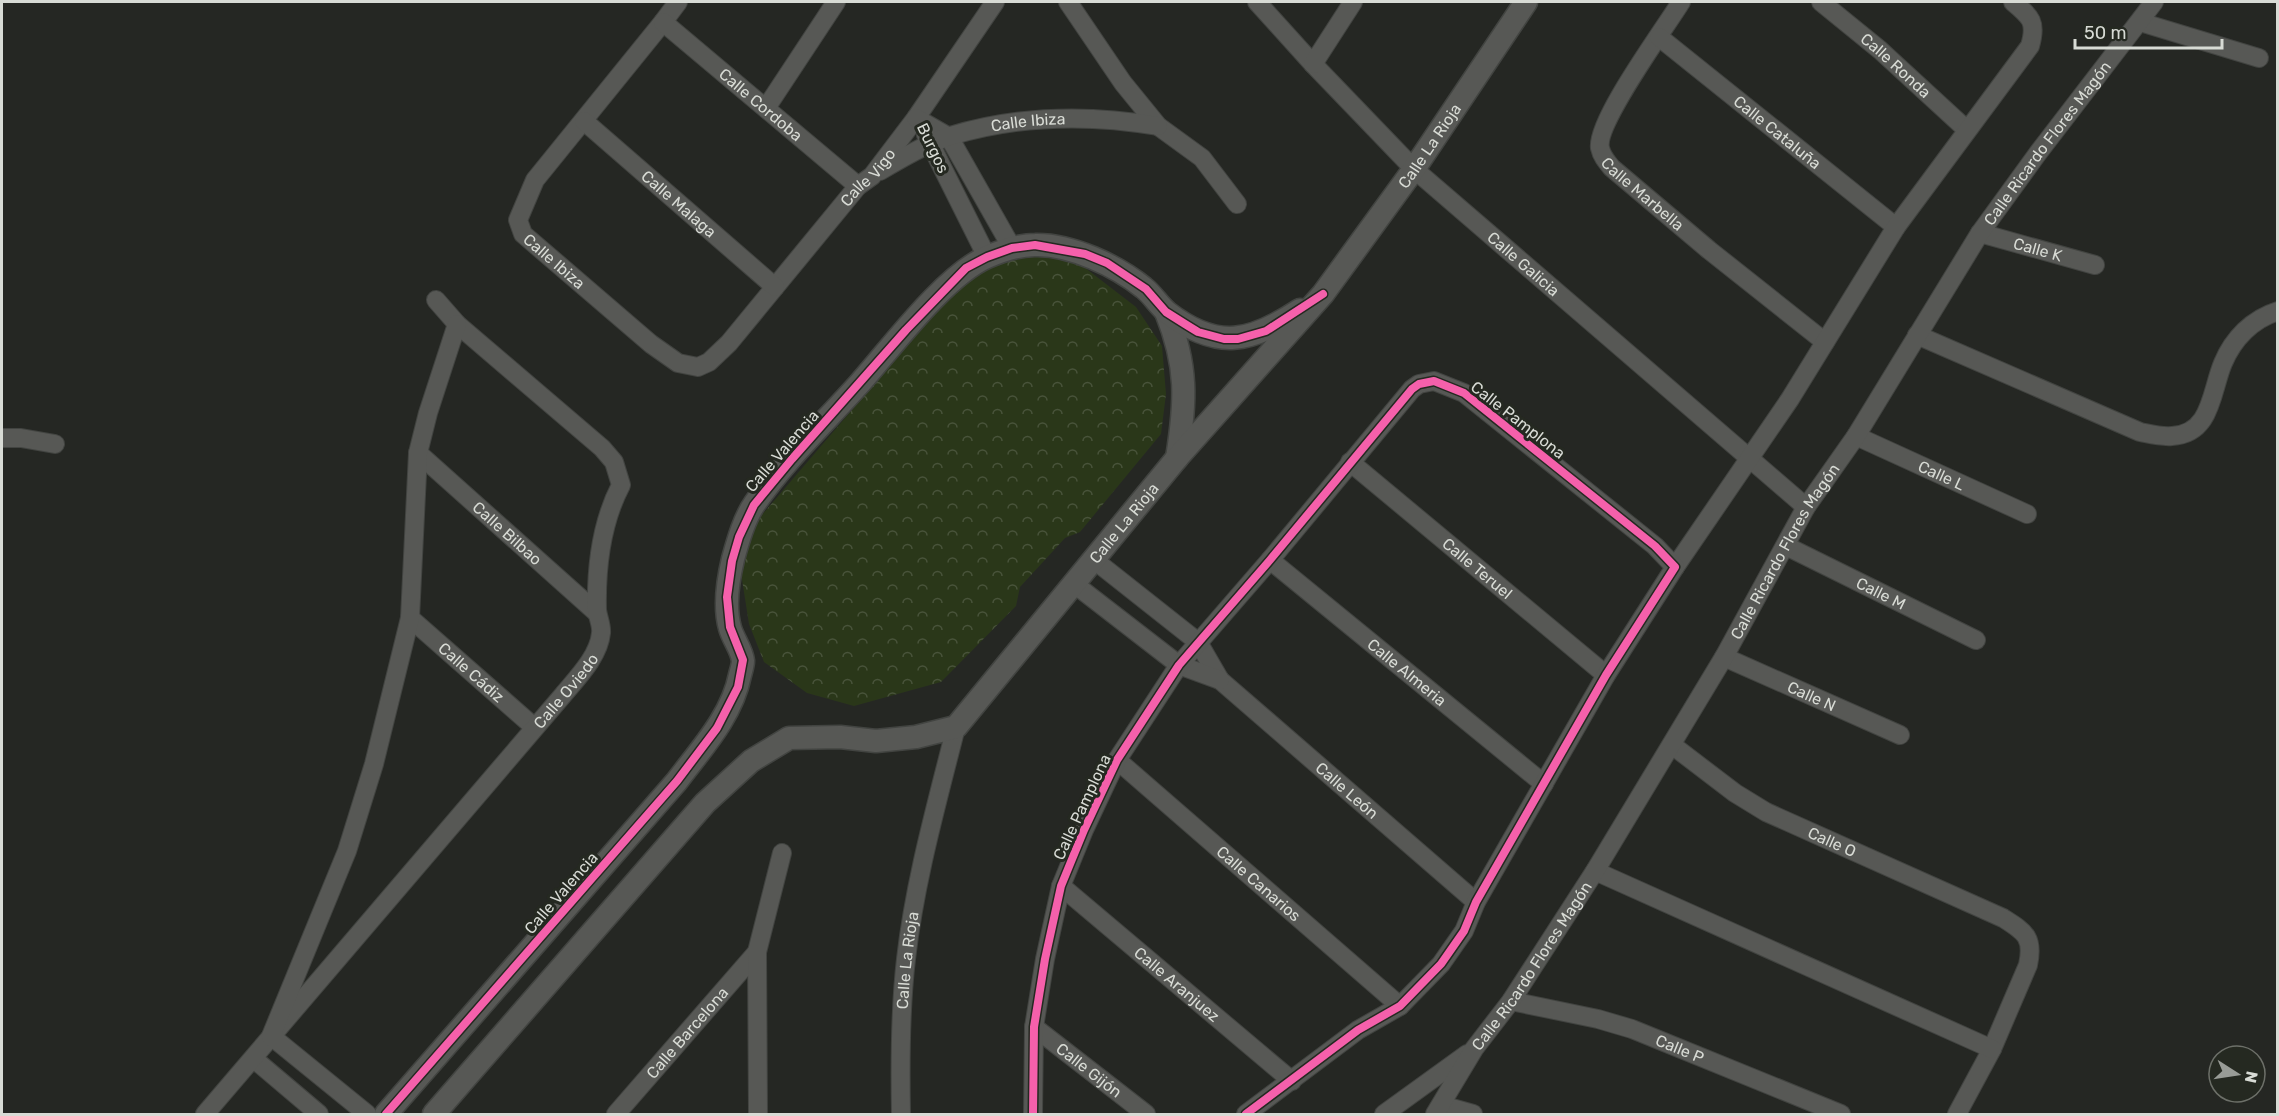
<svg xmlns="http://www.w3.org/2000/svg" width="2279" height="1116" viewBox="0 0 2279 1116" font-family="Rubik,sans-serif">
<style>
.park{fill:url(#park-crowns)}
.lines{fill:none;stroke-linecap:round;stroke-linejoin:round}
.minor-casing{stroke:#424441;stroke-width:20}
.tertiary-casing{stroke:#424441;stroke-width:25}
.minor{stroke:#575855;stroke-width:18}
.tertiary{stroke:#575855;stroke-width:22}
.cycleway-casing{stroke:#252921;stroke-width:11}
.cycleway{stroke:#f560ab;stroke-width:8}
.labels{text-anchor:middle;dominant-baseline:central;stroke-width:6;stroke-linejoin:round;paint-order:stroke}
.street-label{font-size:16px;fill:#d8dbd5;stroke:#252921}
</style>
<defs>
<pattern id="park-crowns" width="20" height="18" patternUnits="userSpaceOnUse" patternTransform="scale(1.5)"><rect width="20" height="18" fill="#2a3719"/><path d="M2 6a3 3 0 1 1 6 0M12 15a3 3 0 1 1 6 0" fill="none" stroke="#48533a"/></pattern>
</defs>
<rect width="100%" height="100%" fill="#252723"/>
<path class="park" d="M1029,249L1084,267L1136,307L1162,346L1166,394L1161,434L1080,532L1065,538L1020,587L1016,606L941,682L854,706L807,693L764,662L749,624L741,573L755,523L972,270Z"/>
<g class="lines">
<defs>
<g id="minor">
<path id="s1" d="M678,2L663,22L535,180L518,220L523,234L651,344L678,363L698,367L709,362L729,343L858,186L872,176L916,118L995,2"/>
<path d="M1068,2L1123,83L1158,126L1202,158L1237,204"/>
<path id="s2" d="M1257,2L1313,64L1414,169L1806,507"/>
<path id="s3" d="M1681,2C1665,28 1595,123 1600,148C1602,157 1607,162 1612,168L1709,250L1825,342"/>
<path id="s4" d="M1821,2L1880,50L1967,130"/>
<path id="s5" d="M663,22L858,186"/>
<path d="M2140,22L2259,58"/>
<path id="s6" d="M1659,37L1896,227"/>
<path d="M1313,64L1353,2"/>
<path d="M766,108L836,2"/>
<path d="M916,118L949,137L1012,248"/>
<path id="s7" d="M584,121L775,287"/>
<path d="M926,135L987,257"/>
<path id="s8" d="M880,171C902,158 926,144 950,136C1019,115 1088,114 1158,126"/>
<path id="s9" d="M1980,233L2095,265"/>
<path d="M1917,335L2140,432C2150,434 2161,437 2172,436C2212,434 2211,391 2223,363C2233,339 2252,319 2278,311"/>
<path id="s10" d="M1856,436L2027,514"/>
<path d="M2,438H21L55,444"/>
<path id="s11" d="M418,453L597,613"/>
<path id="s12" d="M1350,462L1606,675"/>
<path id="s13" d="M1786,546L1976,640"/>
<path id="s14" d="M1093,559L1198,642L1220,680L1476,902"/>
<path id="s15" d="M1270,560L1544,784"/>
<path d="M1675,567L1790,399L1896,227L2030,46C2037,22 2031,17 2013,2"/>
<path d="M1073,583L1179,665L1220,680"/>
<path id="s16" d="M410,618L534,727"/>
<path id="s17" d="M1724,657L1900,735"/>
<path id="s18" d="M1672,745L1735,793L1766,812L2003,918C2025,932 2034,937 2028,965L1992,1049L1957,1114"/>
<path id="s19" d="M1117,760L1400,1006"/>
<path d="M1595,871L1992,1049"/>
<path id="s20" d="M1061,886L1292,1081"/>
<path id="s21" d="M1511,1001L1598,1019L1632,1029L1841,1114"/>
<path id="s22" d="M1034,1027L1146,1114"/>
<path d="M254,1059L319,1114"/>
<path d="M1441,1105L1473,1114"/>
<path id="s23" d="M205,1114L563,695C577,678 599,656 601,633C602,626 598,618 597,610C596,567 601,523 621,485L614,462L602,448L457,324L436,300"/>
<path d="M367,1114L271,1036L347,851L374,764L410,618L418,453L428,413L457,324"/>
<path id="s24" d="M616,1114L757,952"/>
<path d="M758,1114L757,952L782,853"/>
<path id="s25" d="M901,1114C900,1063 900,1010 906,959C915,880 937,803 956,727"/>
<path d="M1033,1114L1034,1027L1045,959L1061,886L1084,830L1117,760L1179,665L1270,560L1412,389L1419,384L1434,381L1464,393L1655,546L1675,567L1606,675L1476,902L1464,931L1441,964L1400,1006L1358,1030L1246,1114"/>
<path d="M1384,1114L1467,1054"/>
<path id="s26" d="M1435,1114L1474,1049L1511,1001L1595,871L1724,657L1806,507L1856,436L1980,233L2038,153L2154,2"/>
</g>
<g id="tertiary">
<path d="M1166,312C1188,366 1186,402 1177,458"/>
<path d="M386,1114L677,781C701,749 732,716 740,675C741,671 743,665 743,661C742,650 733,639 730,628C724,607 728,580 733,559C738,541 744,519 755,503C785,460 825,422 860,383C892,347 944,276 987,257C1001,251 1019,245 1035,245C1071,244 1117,266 1144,288C1153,295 1159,306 1168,313C1218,351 1251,342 1300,310"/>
<path id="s27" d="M434,1114L705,803L751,761L789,738L840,737L876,741L916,737L956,727L1177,458L1323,294L1414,169L1526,2"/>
</g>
</defs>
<use href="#minor" class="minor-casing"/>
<use href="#tertiary" class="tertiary-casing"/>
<use href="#minor" class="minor"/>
<use href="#tertiary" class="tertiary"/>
<defs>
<g id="cycleway">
<path d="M386,1114L677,781L717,728L738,687L743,660L730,627L727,597L732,561L739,537L754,505L792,459L906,330L966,268L987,257L1012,248L1035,245L1085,254L1107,263L1146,289L1166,312L1185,324L1198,332L1224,339H1238L1266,331L1323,294"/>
<path d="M1033,1114L1034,1027L1045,959L1061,886L1084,830L1117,760L1179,665L1270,560L1412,389L1419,384L1434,381L1464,393L1655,546L1675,567L1606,675L1476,902L1464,931L1441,964L1400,1006L1358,1030L1246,1114"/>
</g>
</defs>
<use href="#cycleway" class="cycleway-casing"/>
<use href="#cycleway" class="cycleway"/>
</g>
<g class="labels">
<g class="street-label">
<text stroke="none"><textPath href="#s4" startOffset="98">Calle Ronda</textPath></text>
<text stroke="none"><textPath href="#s5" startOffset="128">Calle Cordoba</textPath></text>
<text stroke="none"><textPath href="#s8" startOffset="158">Calle Ibiza</textPath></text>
<text stroke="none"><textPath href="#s6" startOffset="152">Calle Cataluña</textPath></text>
<text stroke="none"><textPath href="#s26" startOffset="1149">Calle Ricardo Flores Magón</textPath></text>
<text stroke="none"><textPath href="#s27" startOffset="1438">Calle La Rioja</textPath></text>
<text transform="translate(933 148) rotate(64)">Burgos</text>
<text stroke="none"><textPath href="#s1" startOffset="765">Calle Vigo</textPath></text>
<text stroke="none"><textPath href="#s3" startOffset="232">Calle Marbella</textPath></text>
<text stroke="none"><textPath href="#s7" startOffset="126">Calle Malaga</textPath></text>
<text stroke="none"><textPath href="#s9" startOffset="60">Calle K</textPath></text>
<text stroke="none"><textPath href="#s1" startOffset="328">Calle Ibiza</textPath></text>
<text stroke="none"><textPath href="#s2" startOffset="374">Calle Galicia</textPath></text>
<text transform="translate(1518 420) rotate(38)">Calle Pamplona</text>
<text transform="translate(782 451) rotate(-49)">Calle Valencia</text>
<text stroke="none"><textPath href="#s10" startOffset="94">Calle L</textPath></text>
<text stroke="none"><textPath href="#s27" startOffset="952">Calle La Rioja</textPath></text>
<text stroke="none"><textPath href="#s11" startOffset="120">Calle Bilbao</textPath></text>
<text stroke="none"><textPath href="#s26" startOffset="663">Calle Ricardo Flores Magón</textPath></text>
<text stroke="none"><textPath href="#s12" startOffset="166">Calle Teruel</textPath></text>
<text stroke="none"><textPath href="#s13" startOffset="106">Calle M</textPath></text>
<text stroke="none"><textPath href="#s16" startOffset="82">Calle Cádiz</textPath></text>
<text stroke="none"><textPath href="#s15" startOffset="177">Calle Almeria</textPath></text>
<text stroke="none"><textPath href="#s23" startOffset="556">Calle Oviedo</textPath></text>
<text stroke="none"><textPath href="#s17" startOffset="96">Calle N</textPath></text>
<text stroke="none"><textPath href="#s14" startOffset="346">Calle León</textPath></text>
<text transform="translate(1082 807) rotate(-65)">Calle Pamplona</text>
<text stroke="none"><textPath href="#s18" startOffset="188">Calle O</textPath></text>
<text stroke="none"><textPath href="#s19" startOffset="188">Calle Canarios</textPath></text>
<text transform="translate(561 893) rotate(-49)">Calle Valencia</text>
<text stroke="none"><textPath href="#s25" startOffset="154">Calle La Rioja</textPath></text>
<text stroke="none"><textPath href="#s26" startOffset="177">Calle Ricardo Flores Magón</textPath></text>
<text stroke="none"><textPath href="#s20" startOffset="152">Calle Aranjuez</textPath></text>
<text stroke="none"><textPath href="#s24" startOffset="108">Calle Barcelona</textPath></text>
<text stroke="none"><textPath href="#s21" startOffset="176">Calle P</textPath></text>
<text stroke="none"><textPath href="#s22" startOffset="70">Calle Gijón</textPath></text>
</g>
</g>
<rect width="2279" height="1116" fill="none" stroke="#d8dbd5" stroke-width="6"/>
<g transform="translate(2237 1074) rotate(102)"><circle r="28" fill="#252921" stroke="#6d7069" stroke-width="1.5"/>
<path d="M0-4.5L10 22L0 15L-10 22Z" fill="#999c97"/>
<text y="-9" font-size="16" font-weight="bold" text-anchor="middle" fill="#d8dbd5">N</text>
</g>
<path d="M2075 39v9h147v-9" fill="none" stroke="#d8dbd5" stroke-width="3"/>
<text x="2084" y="39" font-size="18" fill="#d8dbd5" stroke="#252921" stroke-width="4.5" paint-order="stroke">50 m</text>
</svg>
